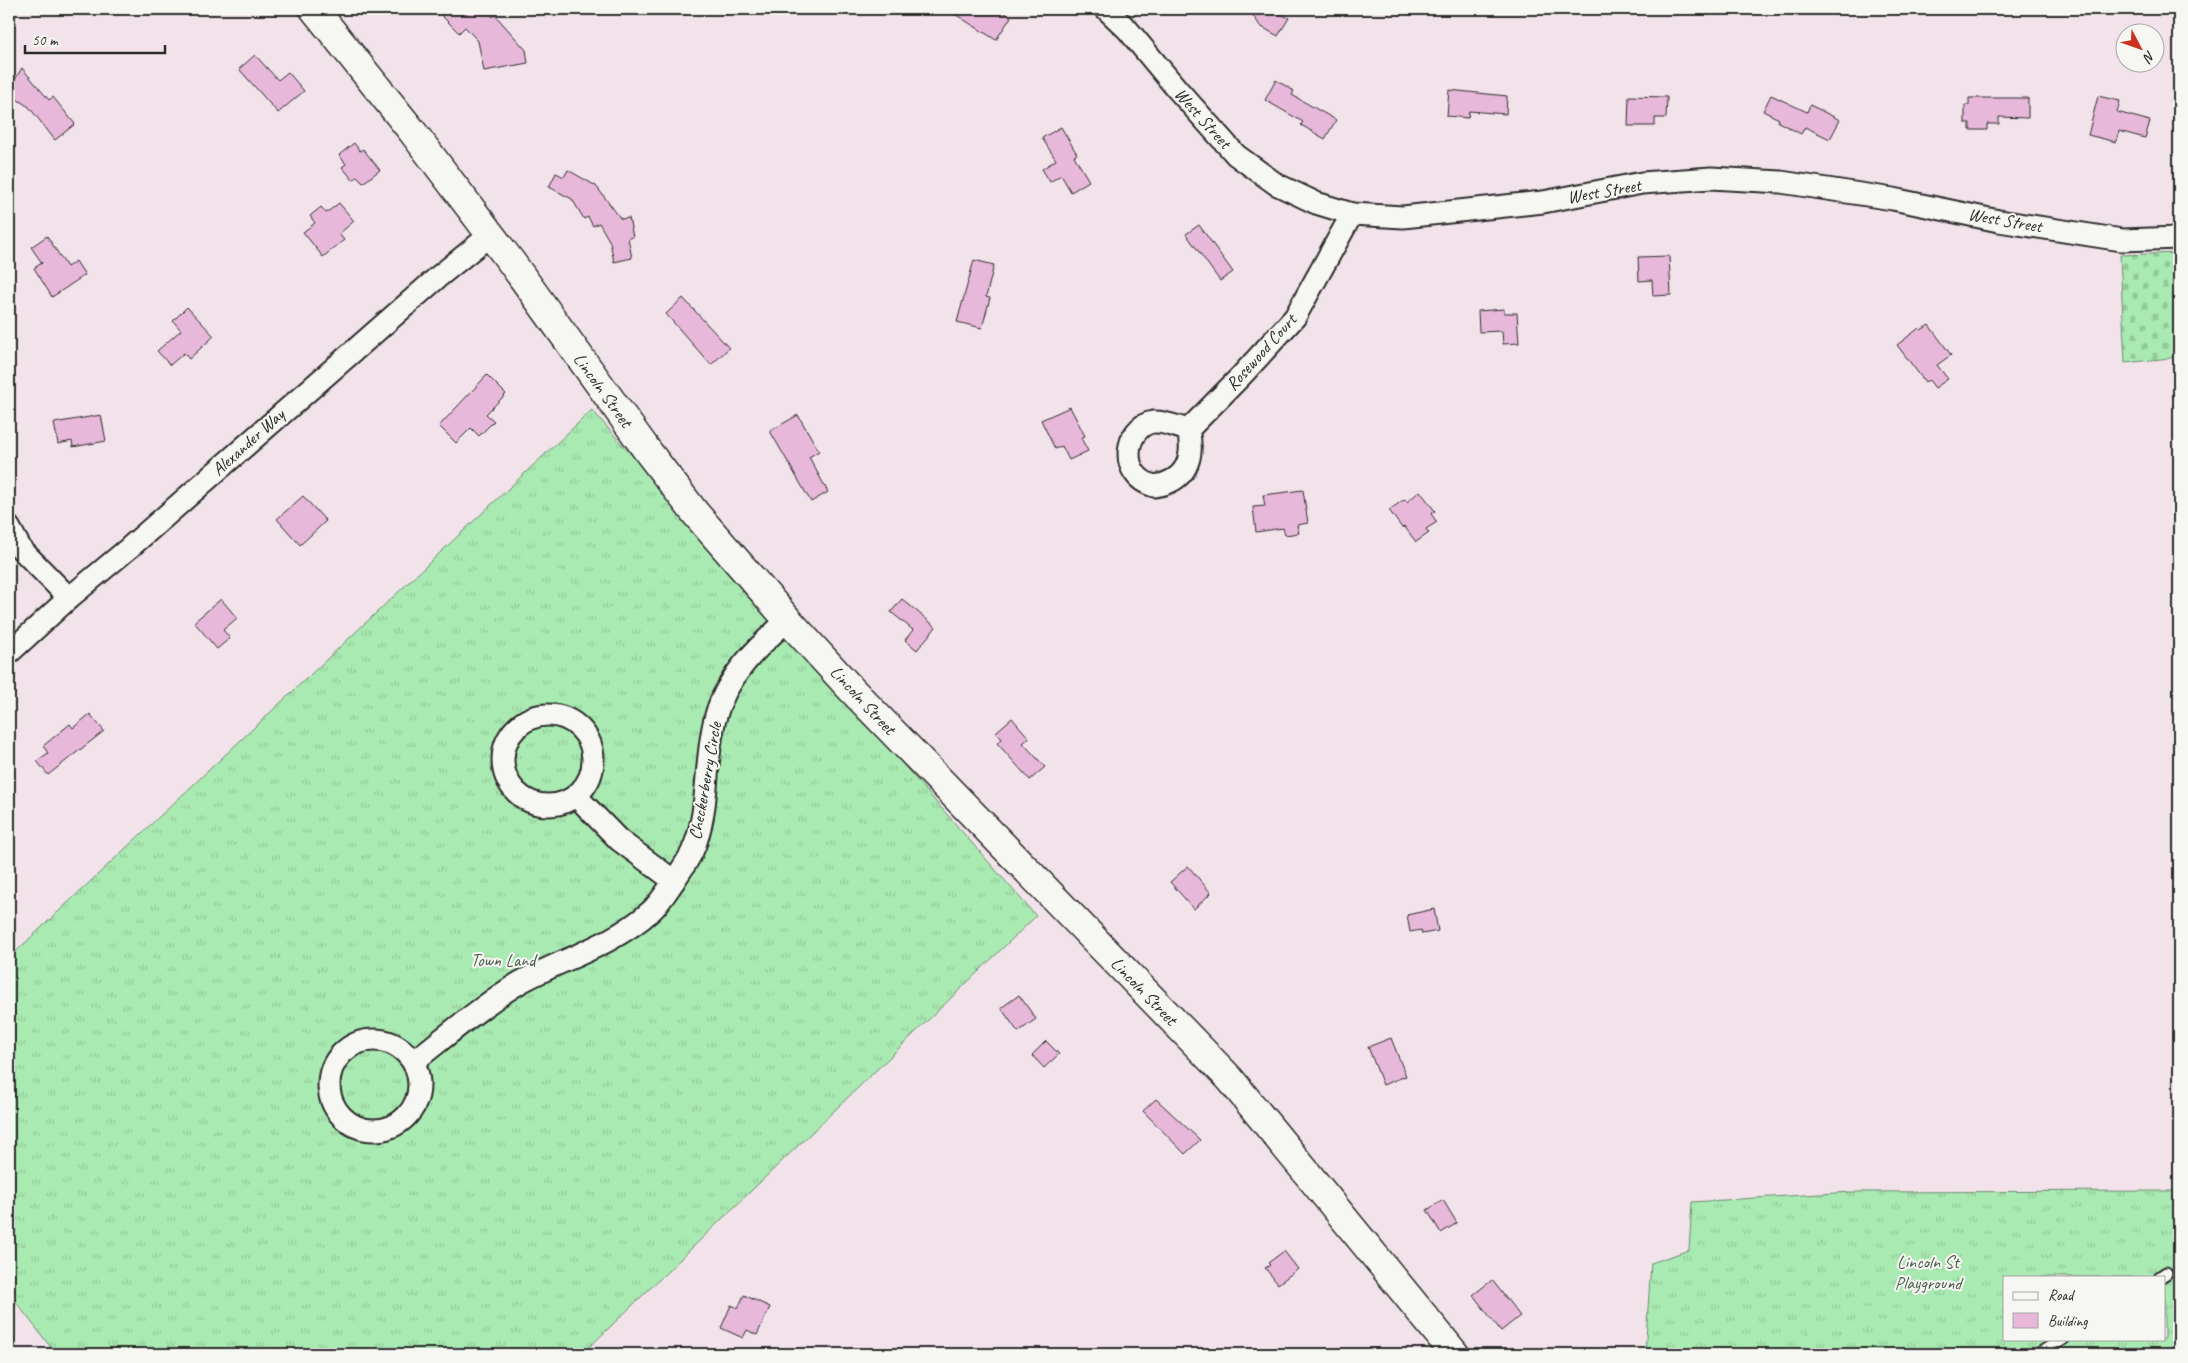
<svg xmlns="http://www.w3.org/2000/svg" width="2188" height="1363" viewBox="0 0 2188 1363" font-family="Caveat,sans-serif">
<style>
.grass{fill:url(#grass-tufts);stroke:#6a8a6e;fill-rule:evenodd}
.cemetery{fill:url(#cemetery-stones);stroke:#6a8a6e}
.building{fill:#e8b8da;stroke:#2b2b2b}
.lines{fill:none;stroke-linecap:round;stroke-linejoin:round}
.lane-casing{stroke:#2b2b2b;stroke-width:15}
.street-casing{stroke:#2b2b2b;stroke-width:25}
.secondary-casing{stroke:#2b2b2b;stroke-width:31}
.lane{stroke:#f6f6f2;stroke-width:11}
.street{stroke:#f6f6f2;stroke-width:21}
.secondary{stroke:#f6f6f2;stroke-width:28}
.labels{text-anchor:middle;dominant-baseline:central;stroke-width:4;stroke-linejoin:round;paint-order:stroke}
.street-label{font-size:18px;fill:#2b2b2b;stroke:#f6f6f2}
.park-label{font-size:18px;fill:#4a5b4d;stroke:#f6f6f2}
</style>
<defs>
<pattern id="grass-tufts" width="24" height="20" patternUnits="userSpaceOnUse" patternTransform="scale(1.25)"><rect width="24" height="20" fill="#a9eab2"/><path d="M3 7l-1-3M5 7V3M7 7l1-3M15 17l-1-3M17 17v-4M19 17l1-3" fill="none" stroke="#92c999"/></pattern>
<pattern id="cemetery-stones" width="16" height="16" patternUnits="userSpaceOnUse" patternTransform="scale(1.25)"><rect width="16" height="16" fill="#a9eab2"/><path d="M2 7V4a2 2 0 0 1 4 0v3zM10 15v-3a2 2 0 0 1 4 0v3z" fill="#92c999"/></pattern>
</defs>
<rect width="100%" height="100%" fill="#f2e3eb"/>
<filter id="ink" filterUnits="userSpaceOnUse"><feTurbulence type="fractalNoise" baseFrequency=".02" numOctaves="2"/><feDisplacementMap in="SourceGraphic" scale="10" xChannelSelector="R" yChannelSelector="G"/><feConvolveMatrix kernelMatrix="1 2 1 2 8 2 1 2 1" color-interpolation-filters="sRGB"/></filter>
<g filter="url(#ink)">
<g class="grass">
<path d="M592,410L1036,916L582,1354H56L9,1293V958Z"/>
<path d="M2179,1191V1354H1645L1651,1263L1689,1250L1692,1202L1852,1192ZM2004,1277H2164V1339H2004Z"/>
</g>
<path class="cemetery" d="M2179,253V357L2125,363L2120,255Z"/>
<g class="building">
<path d="M435,9H485L493,17L495,15L526,50L528,63L484,71L478,41L465,27L459,33Z"/>
<path d="M947,9H998L1011,17L996,40Z"/>
<path d="M1249,9H1271L1289,18L1278,36L1260,26Z"/>
<path d="M255,55L278,80L288,72L304,91L278,113L239,69Z"/>
<path d="M22,68L49,100L53,97L75,124L55,140L29,107L9,94V89Z"/>
<path d="M1276,80L1294,91L1292,95L1336,120L1325,139L1301,125L1303,122L1265,100Z"/>
<path d="M1449,90L1507,96L1506,114L1469,111L1468,118L1447,116Z"/>
<path d="M1771,95L1807,112L1810,105L1840,120L1830,139L1805,127L1801,134L1778,122L1779,119L1763,111Z"/>
<path d="M1629,96L1667,97L1666,118H1655V126H1628Z"/>
<path d="M2098,96L2120,101L2117,112L2150,121L2145,138L2119,131L2116,142L2088,135Z"/>
<path d="M1969,98H2028V118L1999,117V124H1987V130H1970V123H1965V105H1969Z"/>
<path d="M1061,127L1077,154L1074,156L1089,181L1071,192L1061,175L1050,182L1042,169L1056,160L1042,138Z"/>
<path d="M354,143L360,151L363,149L380,170L363,183L357,177L353,180L342,167L346,164L339,155Z"/>
<path d="M568,170L596,186L621,219L629,218L633,237L628,238L632,258L614,262L610,242L599,223L593,226L588,217L584,219L572,199L549,187L556,173L564,177Z"/>
<path d="M339,203L354,221L339,234L344,240L323,257L303,232L315,223L310,216L321,207L326,213Z"/>
<path d="M1199,225L1233,272L1220,281L1186,234Z"/>
<path d="M47,236L67,267L76,261L85,275L52,297L34,268L42,263L31,247Z"/>
<path d="M1669,256L1671,295L1653,296L1652,280L1639,281L1638,257Z"/>
<path d="M974,260L994,265L986,297L990,298L982,328L957,322Z"/>
<path d="M683,298L729,348L711,365L666,314Z"/>
<path d="M187,307L214,336L189,359L184,353L170,365L157,351L181,330L173,321Z"/>
<path d="M1504,309V313H1517L1519,343L1503,344L1502,331L1479,332L1478,311Z"/>
<path d="M1929,325L1951,355L1937,365L1948,379L1935,388L1929,380L1925,382L1897,345L1919,328L1921,330Z"/>
<path d="M487,375L506,394L486,414L494,421L479,436L471,428L456,443L439,426Z"/>
<path d="M1070,407L1085,436L1081,438L1088,451L1069,460L1062,446L1055,449L1041,420Z"/>
<path d="M101,415L106,441L73,447L72,441L58,444L54,423Z"/>
<path d="M798,415L819,451L809,457L828,492L811,502L770,431Z"/>
<path d="M1303,490L1308,523L1297,525L1299,533L1285,535L1283,528L1256,532L1253,507L1265,506L1263,495Z"/>
<path d="M1420,491L1435,511L1431,514L1437,522L1426,529L1429,533L1416,542L1404,526L1402,528L1389,510L1405,499L1407,502Z"/>
<path d="M303,496L326,521L300,545L277,519Z"/>
<path d="M221,599L237,618L223,630L230,638L217,649L194,622Z"/>
<path d="M902,599L936,627L917,650L905,640L913,630L891,612Z"/>
<path d="M90,714L104,731L48,775L37,761L48,753L43,746L70,724L73,728Z"/>
<path d="M1012,718L1029,738L1023,743L1045,767L1030,780L997,743L1002,739L996,732Z"/>
<path d="M1188,866L1211,893L1194,909L1170,882Z"/>
<path d="M1434,909L1438,931L1422,934L1421,930L1410,932L1407,915Z"/>
<path d="M1019,995L1036,1019L1018,1032L1001,1008Z"/>
<path d="M1391,1038L1406,1076L1383,1085L1368,1047Z"/>
<path d="M1046,1041L1059,1054L1044,1068L1032,1055Z"/>
<path d="M1156,1099L1200,1140L1185,1154L1143,1111Z"/>
<path d="M1443,1200L1457,1223L1441,1233L1427,1210Z"/>
<path d="M1284,1251L1298,1269L1278,1284L1265,1268L1270,1265L1268,1263Z"/>
<path d="M1492,1280L1520,1316L1501,1331L1473,1295Z"/>
<path d="M744,1295L770,1307L757,1335L747,1330L743,1338L721,1328L731,1305L738,1308Z"/>
</g>
<g class="lines">
<defs>
<g id="lane">
<path d="M2160,1277L2166,1273"/>
<path d="M2039,1354L2063,1339"/>
</g>
<g id="street">
<path d="M1106,9L1128,30L1177,89L1236,155L1276,184L1316,203L1352,214L1403,217L1543,202L1642,183L1711,178L1781,182L1893,199L1999,221L2122,240L2179,238"/>
<path d="M1188,430C1195,458 1186,482 1154,486C1117,476 1125,426 1153,422C1165,421 1177,427 1188,430L1242,375L1295,317L1352,214"/>
<path d="M9,527L21,549L69,598"/>
<path d="M9,653L69,598L129,548L438,277L490,235"/>
<circle cx="548" cy="760" r="45"/>
<path d="M576,796L619,840L674,881"/>
<circle cx="374" cy="1085" r="45"/>
<path d="M413,1062C448,1035 481,1006 519,983C564,958 612,946 651,911C660,903 667,891 674,881C680,872 687,862 692,852C710,813 704,761 715,719C725,678 758,646 788,620"/>
</g>
<path id="secondary" d="M314,9L412,131L512,263L649,453L696,514L788,620L851,689L1230,1079L1455,1354"/>
</defs>
<use href="#lane" class="lane-casing"/>
<use href="#street" class="street-casing"/>
<use href="#secondary" class="secondary-casing"/>
<use href="#lane" class="lane"/>
<use href="#street" class="street"/>
<use href="#secondary" class="secondary"/>
</g>
</g>
<g class="labels">
<g class="street-label">
<text transform="translate(1203 118) rotate(48)">West Street</text>
<text transform="translate(1604 191) rotate(-10)">West Street</text>
<text transform="translate(2005 220) rotate(10)">West Street</text>
<text transform="translate(1261 352) rotate(-48)">Rosewood Court</text>
<text transform="translate(603 390) rotate(54)">Lincoln Street</text>
<text transform="translate(248 442) rotate(-42)">Alexander Way</text>
<text transform="translate(863 700) rotate(47)">Lincoln Street</text>
<text transform="translate(705 781) rotate(-80)">Checkerberry Circle</text>
<text transform="translate(1144 991) rotate(46)">Lincoln Street</text>
</g>
<g class="park-label">
<text x="503" y="960">Town Land</text>
<text x="1928" y="1262">Lincoln St<tspan x="1928" dy="21">Playground</tspan></text>
</g>
</g>
<rect width="2188" height="1363" fill="none" stroke="#f6f6f2" stroke-width="30"/>
<rect x="15" y="15" width="2158" height="1333" fill="none" stroke="#2b2b2b" stroke-width="2" filter="url(#ink)"/>
<rect x="2003" y="1276" width="162" height="65" fill="#f6f6f2" stroke="#a5a5a2"/>
<rect x="2013" y="1292" width="25" height="8" fill="#f6f6f2" stroke="#a5a5a2"/>
<text x="2048" y="1300" font-size="15" fill="#2b2b2b">Road</text>
<rect x="2013" y="1313" width="25" height="15" fill="#e8b8da" stroke="#a5a5a2"/>
<text x="2048" y="1326" font-size="15" fill="#2b2b2b">Building</text>
<g transform="translate(2140 48) rotate(131)"><circle r="24" fill="#f6f6f2" stroke="#a5a5a2"/>
<path d="M0-4L9 19L0 12L-9 19Z" fill="#c8321e"/>
<text y="-8" font-size="14" font-weight="bold" text-anchor="middle" fill="#2b2b2b">N</text>
</g>
<path d="M25 45v8h140v-8" fill="none" stroke="#2b2b2b" stroke-width="2.5"/>
<text x="32" y="45" font-size="15" fill="#2b2b2b" stroke="#f6f6f2" stroke-width="4" paint-order="stroke">50 m</text>
</svg>
